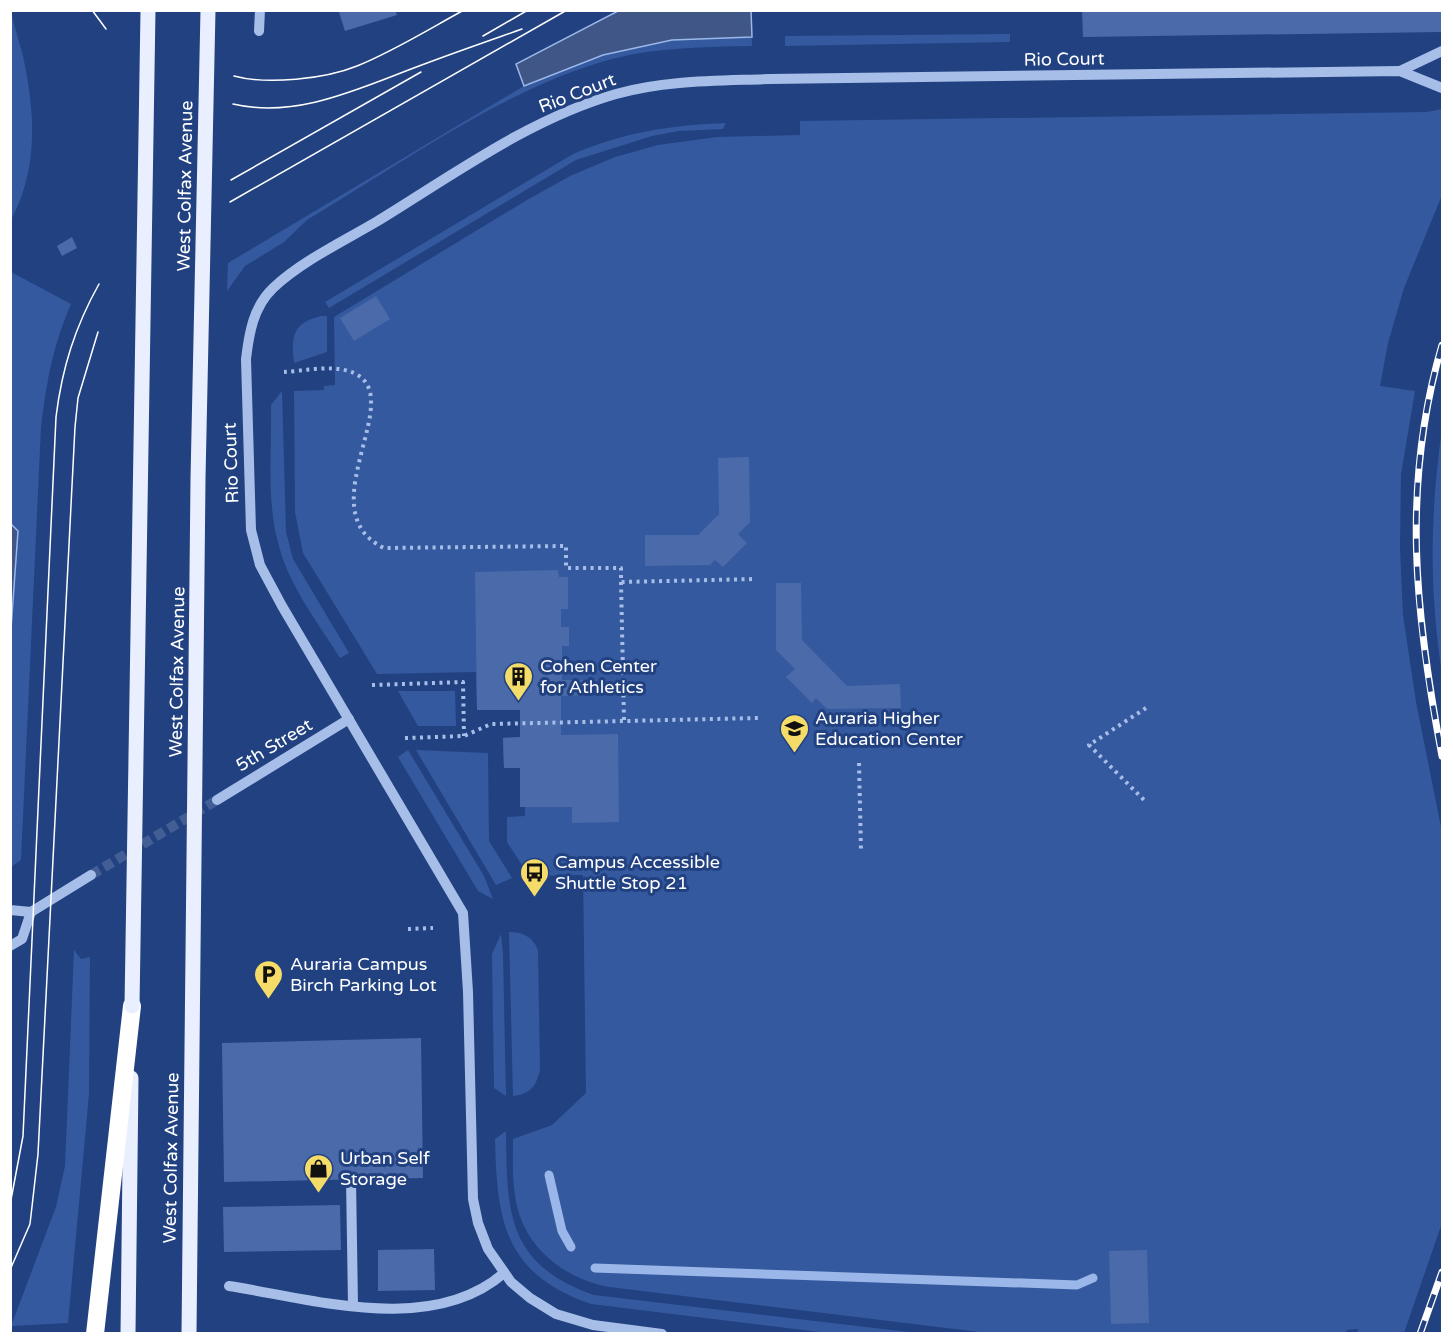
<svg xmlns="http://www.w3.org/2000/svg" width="1453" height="1344" viewBox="0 0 1453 1344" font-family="'Varela Round',sans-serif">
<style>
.green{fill:#35599f}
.water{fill:#3f5686;stroke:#9bb7e9;stroke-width:1.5}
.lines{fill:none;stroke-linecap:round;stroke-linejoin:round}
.stream{stroke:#9bb7e9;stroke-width:9}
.building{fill:#4a6aaa}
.minor-tunnel{stroke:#425e94;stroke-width:10;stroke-dasharray:10 5;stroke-linecap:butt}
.path{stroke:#a7bee8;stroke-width:4;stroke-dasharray:3 4.5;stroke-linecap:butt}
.minor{stroke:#a7bee8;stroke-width:10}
.major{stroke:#e9effe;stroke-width:15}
.highway{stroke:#fff;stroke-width:18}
.tram{stroke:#fff;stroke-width:1.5}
.rail-casing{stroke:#fff;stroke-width:7}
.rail{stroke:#214181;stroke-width:4.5;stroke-dasharray:14;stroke-linecap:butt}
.major-bridge{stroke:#e9effe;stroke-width:15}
.labels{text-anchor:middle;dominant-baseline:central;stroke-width:6;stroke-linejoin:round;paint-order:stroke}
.street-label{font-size:18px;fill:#fff;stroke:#214181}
.poi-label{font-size:18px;fill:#fff;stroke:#214181;text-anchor:start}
</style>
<rect width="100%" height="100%" fill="#214181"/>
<g class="green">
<path d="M11,10V11C14,26 19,41 23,56C35,112 39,168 11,220Z"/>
<path d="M618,11H751L752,46C705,47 658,47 612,59C507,87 401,164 307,220L284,242L245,266L227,291L228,263L524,86L516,64Z"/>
<path d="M1010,34V42L785,46V36Z"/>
<path d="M1442,109V195L1404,288L1388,343L1380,386L1415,391L1401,474L1400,548L1403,615L1416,702L1442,832V1223L1404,1333H1357L1358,1329L1347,1330L1346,1334L987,1333L609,1287C562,1278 521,1245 515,1195C512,1177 513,1158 513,1139L552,1125L586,1093L583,875L529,876L507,842V817L525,816V807H520V768H504L503,738L520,737V710H477L476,672L377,674L303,553L295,512L294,391L324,390V386L335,385L334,317L527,200L570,176L615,157L658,145L717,137L800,135V121L1427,112Z"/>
<path d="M726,123L723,129L679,131L652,136L576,160L329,308L325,302L573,154C624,132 672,125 726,123Z"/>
<path d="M11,272L71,304C52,349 47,380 41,427L21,860L11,867Z"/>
<path d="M321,316H327V352L294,363C291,337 292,323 321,316Z"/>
<path d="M282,391L286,532L293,559L349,653L340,658C319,624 289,586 279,546C266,502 272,451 271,405Z"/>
<path d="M1442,429V674C1429,589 1430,513 1442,429Z"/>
<path d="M398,691H455L456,726H418Z"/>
<path d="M408,750L484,876L493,899L478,891L398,757Z"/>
<path d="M416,750L488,753L489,841L512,878L496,885Z"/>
<path d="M509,932C522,932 534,937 538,951L540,1070C536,1086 531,1094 513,1096Z"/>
<path d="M501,934L503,953L506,1096L494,1088L492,954Z"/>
<path d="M74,950L81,959L90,957L89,1094L68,1323L11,1326L56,1207L65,1166Z"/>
<path d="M506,1131C507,1212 506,1264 594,1295L917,1333H828L591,1304C504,1274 497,1221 495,1139Z"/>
</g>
<g class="water">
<path d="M618,11H751L752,37L672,40L603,55L524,86L516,64Z"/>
<path d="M11,524L18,531L11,629L10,524Z"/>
</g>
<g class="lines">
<g class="stream">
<path d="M549,1175L562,1231L571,1247"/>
<path d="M595,1268L1077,1285L1093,1278"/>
</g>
</g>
<g class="building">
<path d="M344,10H395L397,15L345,31L339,12Z"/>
<path d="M1082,10H1442V32L1083,37Z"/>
<path d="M72,237L77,248L62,256L57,246Z"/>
<path d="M376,296L390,319L354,341L340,318Z"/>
<path d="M749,457L750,522L738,534L747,543L723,567L715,560L710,565L645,566V535H698L719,514L718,458Z"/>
<path d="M558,570L559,577H568V609H561V627H569V646H562V680H585V695L561,696V735L618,734L619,822L572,823V807H520V768H504L503,738L520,737V710H477L475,572Z"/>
<path d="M776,583H801L802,640L847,686L900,684L901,708L827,709L816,698L812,703L786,677L795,669L776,650Z"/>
<path d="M421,1038L423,1178L224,1182L222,1043Z"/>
<path d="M340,1205L341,1250L224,1252L223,1207Z"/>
<path d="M434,1249L435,1290L378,1291V1250Z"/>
<path d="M1147,1250L1149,1323L1111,1324L1109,1251Z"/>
</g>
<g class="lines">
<path class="minor-tunnel" d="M91,875L217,800"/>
<g class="path">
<path d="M284,372C303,371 329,365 348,371C416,390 304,510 384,548L566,546V568H621V582L756,579"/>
<path d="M621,582L624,720"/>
<path d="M372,685L463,682L464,736"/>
<path d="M1146,708L1089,745L1147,803"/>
<path d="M405,738L464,736L491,724L759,718"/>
<path d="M859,763L861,851"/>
<path d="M408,929L433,928"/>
</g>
<g class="minor">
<path d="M259,31L260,10"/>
<path d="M1400,71L1442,51"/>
<path d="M217,800L349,719"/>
<path d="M10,910L31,912L91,875"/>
<path d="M10,946L22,939L31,912"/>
<path d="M351,1179L353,1305"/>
<path d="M229,1286C313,1299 432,1336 504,1273"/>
<path d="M662,1334L593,1325L556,1314L530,1298L511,1282L488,1249L478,1223L473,1199L468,992L463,913L282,606L260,565L251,530L246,359C249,334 253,307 273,288C302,261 342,242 376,222C453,175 529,119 616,94C666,80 718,81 769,79L1400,71L1442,88"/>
</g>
<path class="major" d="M128,1334L131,1078"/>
<path class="highway" d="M95,1334L132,1006"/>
<g class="tram">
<path d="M92,10L106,29"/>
<path d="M483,36L528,10"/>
<path d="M234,76C267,85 325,79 357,66C394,51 429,29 464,10"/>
<path d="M233,104C297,119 360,88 419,66C453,53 488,41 522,29"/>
<path d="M231,180L421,72"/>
<path d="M230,202L567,10"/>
<path d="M10,1205L23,1136L56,417C62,368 75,327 99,284"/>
<path d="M10,1270L30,1224L38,1154L75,427L78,398L98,332"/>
</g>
<defs>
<g id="rail">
<path d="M1442,345C1401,486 1415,614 1442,756"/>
<path d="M1420,1334L1442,1272"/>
</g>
</defs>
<use href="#rail" class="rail-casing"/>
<use href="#rail" class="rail"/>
<g class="major-bridge">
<path d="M132,1006L148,10"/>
<path d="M189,1334L198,479L208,10"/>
</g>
</g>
<defs>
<symbol id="building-pin" viewBox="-11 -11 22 30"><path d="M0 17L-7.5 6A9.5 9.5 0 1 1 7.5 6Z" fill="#f5db68" stroke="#214181"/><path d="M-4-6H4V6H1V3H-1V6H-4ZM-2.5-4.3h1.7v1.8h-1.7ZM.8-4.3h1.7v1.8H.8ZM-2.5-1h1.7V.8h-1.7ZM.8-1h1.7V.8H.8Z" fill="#111"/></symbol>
<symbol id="university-pin" viewBox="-11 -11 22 30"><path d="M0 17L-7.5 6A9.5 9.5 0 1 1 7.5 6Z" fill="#f5db68" stroke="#214181"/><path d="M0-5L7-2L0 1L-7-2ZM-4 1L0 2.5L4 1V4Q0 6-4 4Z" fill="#111"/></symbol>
<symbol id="bus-pin" viewBox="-11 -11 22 30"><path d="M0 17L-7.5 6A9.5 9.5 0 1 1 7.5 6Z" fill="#f5db68" stroke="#214181"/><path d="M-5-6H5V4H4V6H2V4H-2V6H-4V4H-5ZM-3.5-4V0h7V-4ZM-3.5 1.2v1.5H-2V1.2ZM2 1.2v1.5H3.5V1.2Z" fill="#111"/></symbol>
<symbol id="parking-pin" viewBox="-11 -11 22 30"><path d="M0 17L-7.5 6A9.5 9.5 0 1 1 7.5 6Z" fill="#f5db68" stroke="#214181"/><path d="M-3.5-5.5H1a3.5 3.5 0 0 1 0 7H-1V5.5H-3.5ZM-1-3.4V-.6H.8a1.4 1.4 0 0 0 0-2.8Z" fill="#111"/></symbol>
<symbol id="shop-pin" viewBox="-11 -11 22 30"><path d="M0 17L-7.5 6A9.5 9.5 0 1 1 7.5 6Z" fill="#f5db68" stroke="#214181"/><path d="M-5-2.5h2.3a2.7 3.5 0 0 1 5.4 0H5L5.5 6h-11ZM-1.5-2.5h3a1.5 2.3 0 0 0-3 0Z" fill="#111"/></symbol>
</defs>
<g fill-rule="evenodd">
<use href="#building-pin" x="502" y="660" width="33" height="45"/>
<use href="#university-pin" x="778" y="712" width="33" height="45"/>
<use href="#bus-pin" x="518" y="856" width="33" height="45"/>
<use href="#parking-pin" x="252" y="958" width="33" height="45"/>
<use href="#shop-pin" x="302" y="1152" width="33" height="45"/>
</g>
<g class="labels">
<g class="street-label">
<text transform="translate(1064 59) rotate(-1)">Rio Court</text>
<text transform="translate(577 93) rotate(-21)">Rio Court</text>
<text transform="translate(185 186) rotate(-89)">West Colfax Avenue</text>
<text transform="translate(231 463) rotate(-92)">Rio Court</text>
<text transform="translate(177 672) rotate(-89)">West Colfax Avenue</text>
<text transform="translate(274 745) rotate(-31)">5th Street</text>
<text transform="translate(171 1158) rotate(-89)">West Colfax Avenue</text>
</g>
<g class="poi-label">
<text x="540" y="666">Cohen Center<tspan x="540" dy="21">for Athletics</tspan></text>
<text x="815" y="718">Auraria Higher<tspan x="815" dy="21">Education Center</tspan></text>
<text x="555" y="862">Campus Accessible<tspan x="555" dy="21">Shuttle Stop 21</tspan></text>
<text x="290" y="964">Auraria Campus<tspan x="290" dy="21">Birch Parking Lot</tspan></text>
<text x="340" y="1158">Urban Self<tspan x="340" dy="21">Storage</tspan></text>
</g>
</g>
<rect width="1453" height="1344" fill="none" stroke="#ffffff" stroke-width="24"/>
</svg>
